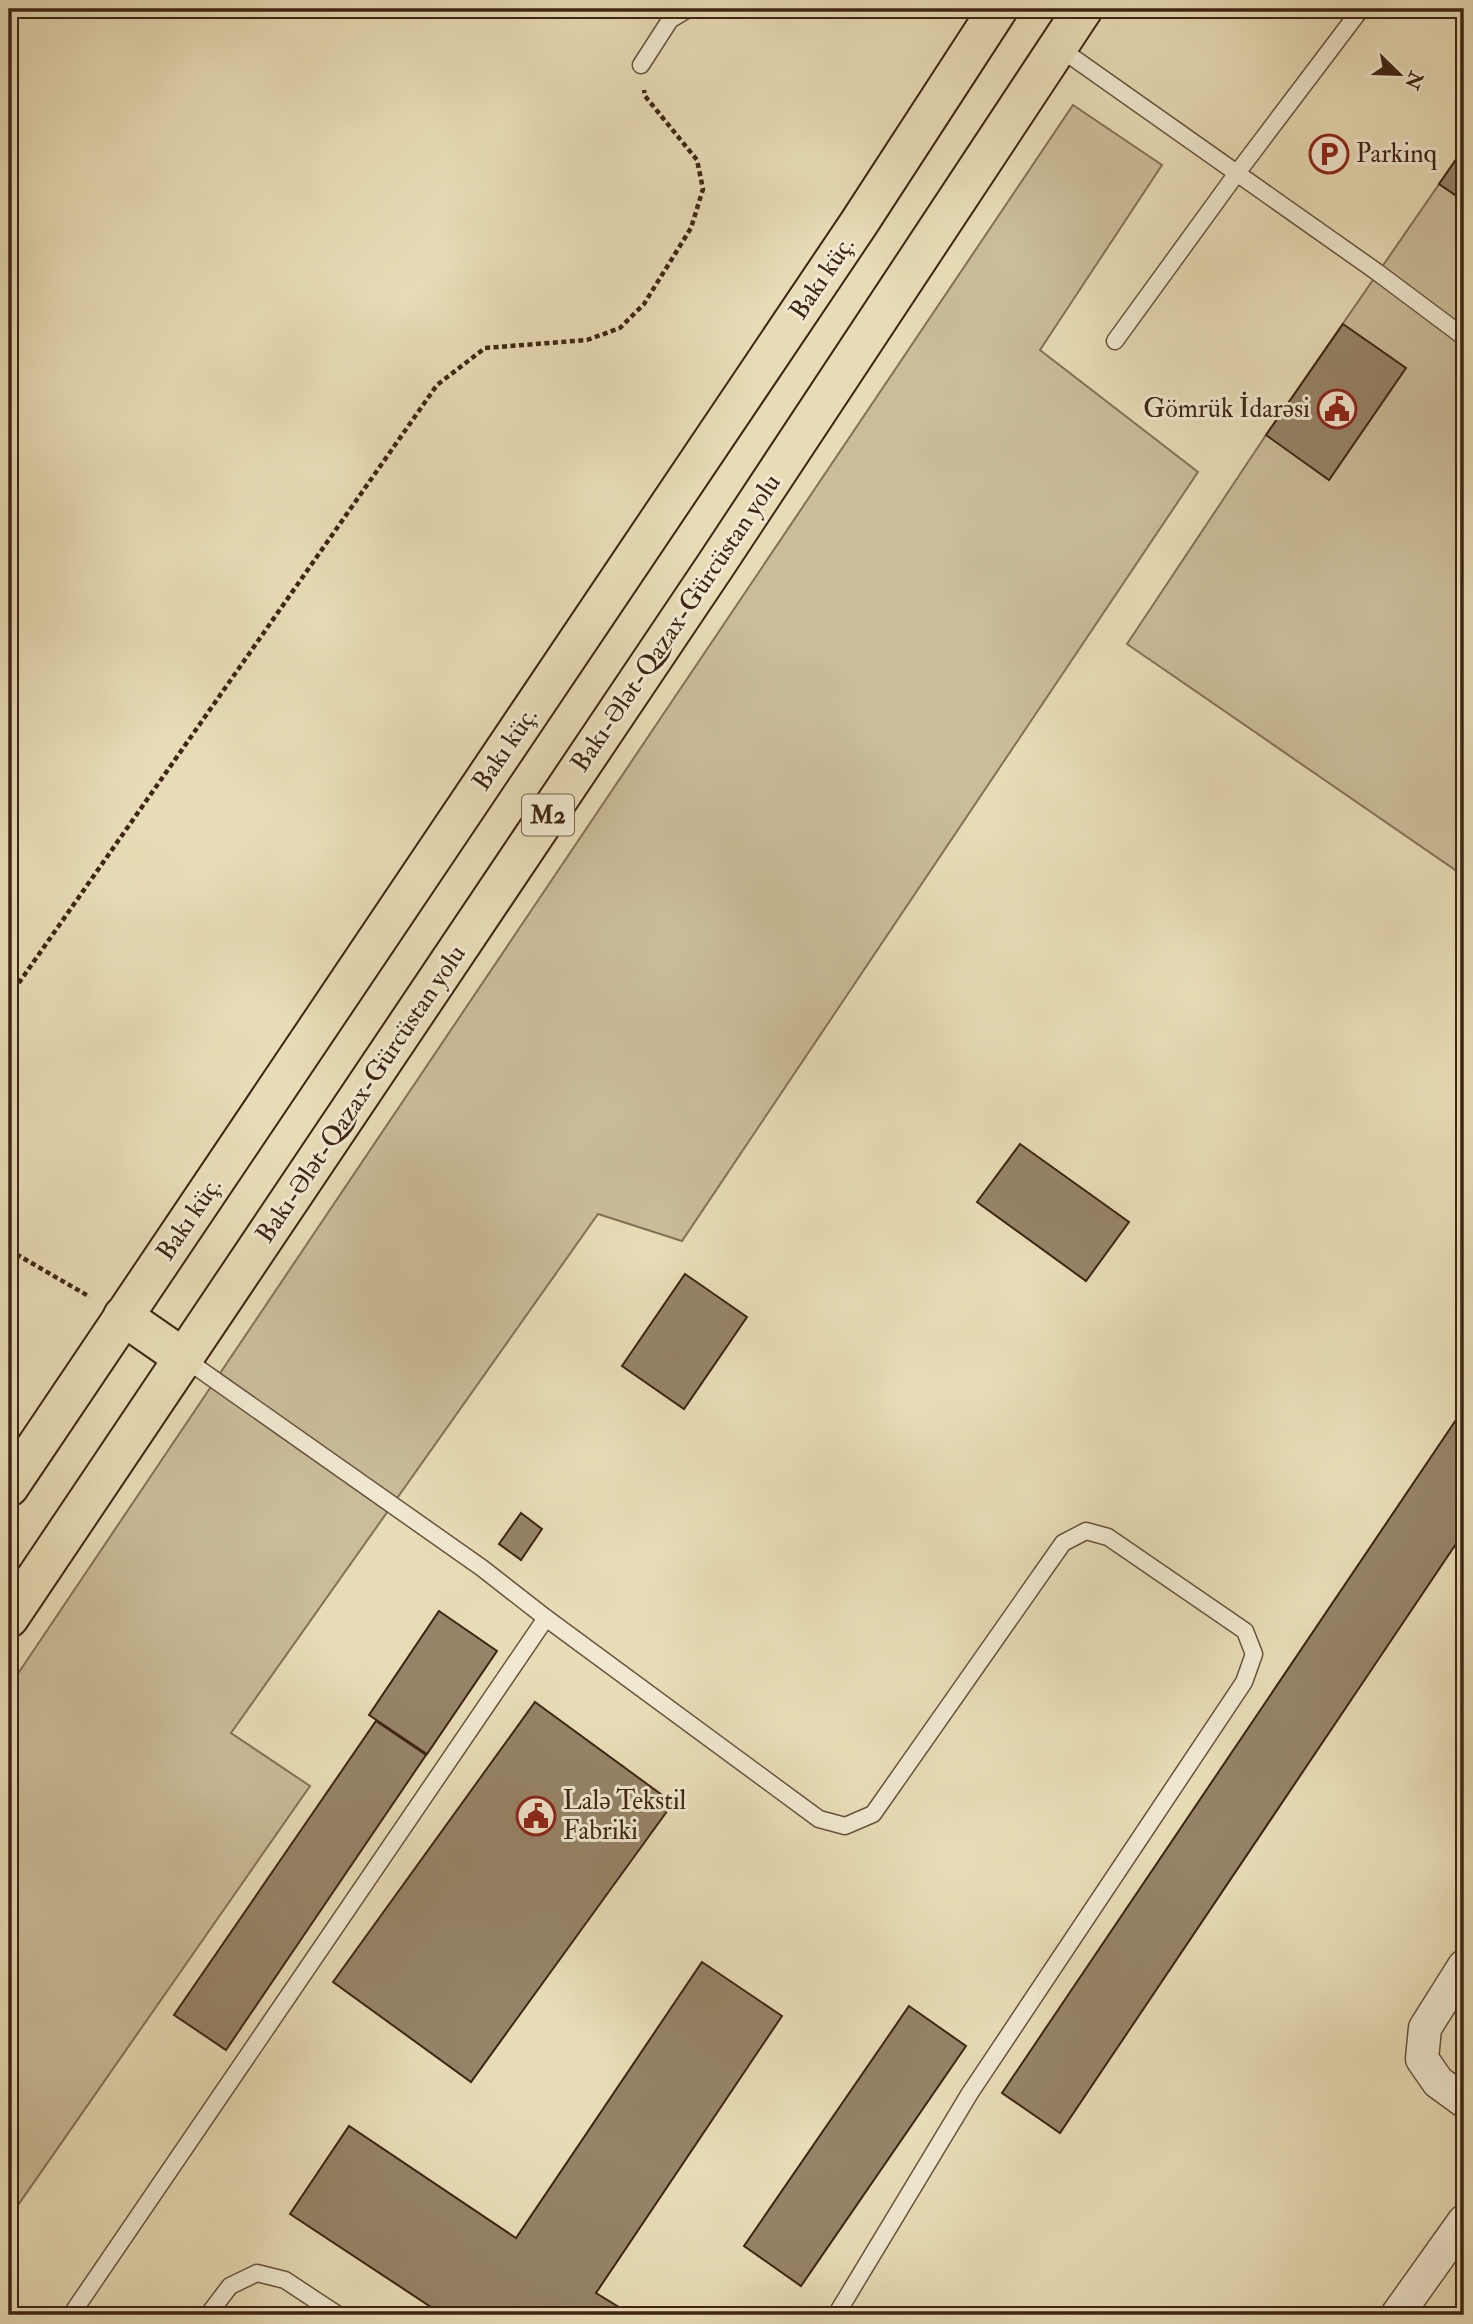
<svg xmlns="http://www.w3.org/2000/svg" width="1473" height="2324" viewBox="0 0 1473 2324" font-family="'IM FELL Double Pica',serif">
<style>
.green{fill:#cbbd9a;stroke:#847157;stroke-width:2}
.building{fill:#968468;stroke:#3e2514;stroke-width:2}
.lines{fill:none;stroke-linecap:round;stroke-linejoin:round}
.service-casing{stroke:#68533c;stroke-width:19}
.minor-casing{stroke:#68533c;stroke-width:35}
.trunk-casing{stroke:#3e2514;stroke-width:42}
.path{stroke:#3e2514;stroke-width:4.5;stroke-dasharray:5 3.5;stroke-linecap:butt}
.service{stroke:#f0e8d0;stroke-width:16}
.minor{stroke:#f0e8d0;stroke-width:32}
.trunk{stroke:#e8dcb6;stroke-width:38}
.labels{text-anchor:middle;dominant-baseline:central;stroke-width:6;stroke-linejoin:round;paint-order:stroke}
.shield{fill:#f0e8d0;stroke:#73604c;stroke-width:2}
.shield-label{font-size:24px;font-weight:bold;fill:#3e2514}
.poi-label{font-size:26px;fill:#3e2514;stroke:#f0e8d0;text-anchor:start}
.street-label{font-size:26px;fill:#3e2514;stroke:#f0e8d0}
</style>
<rect width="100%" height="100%" fill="#e8dcb6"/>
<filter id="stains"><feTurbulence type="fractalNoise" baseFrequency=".00286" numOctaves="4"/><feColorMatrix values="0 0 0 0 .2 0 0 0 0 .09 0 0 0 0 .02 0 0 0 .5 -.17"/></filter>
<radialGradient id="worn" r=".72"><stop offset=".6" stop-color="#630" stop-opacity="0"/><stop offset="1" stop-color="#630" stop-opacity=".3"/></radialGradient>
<g class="green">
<path d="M1073,105L1162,165L1040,350L1198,472L682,1241L598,1214L231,1733L310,1786L9,2218V1687Z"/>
<path d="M1464,148V876L1127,644L1266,435Z"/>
</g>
<g class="building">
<path d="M1464,148V201L1439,184Z"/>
<path d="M1343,324L1406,368L1329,480L1266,435Z"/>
<path d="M1020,1144L1129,1222L1086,1281L977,1202Z"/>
<path d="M685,1274L747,1317L684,1409L622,1366Z"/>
<path d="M1464,1408V1532L1060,2133L1002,2093Z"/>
<path d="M521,1513L542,1529L521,1560L499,1544Z"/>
<path d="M439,1611L497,1651L427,1754L369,1715Z"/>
<path d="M535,1702L673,1803L471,2082L333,1982Z"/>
<path d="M376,1721L426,1755L226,2050L174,2015Z"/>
<path d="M702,1962L782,2016L596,2293L632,2315H443L290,2214L349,2126L516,2238Z"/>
<path d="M909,2006L966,2046L801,2286L744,2246Z"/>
</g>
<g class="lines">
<defs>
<g id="service">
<path d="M1058,47L1377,272L1464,337"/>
<path d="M641,65L670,20L688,9"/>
<path d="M1115,341L1237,173L1361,9"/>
<path d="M185,1359L482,1568L546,1618L819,1819L845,1826L873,1814L1063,1543L1086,1531L1108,1537L1245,1631L1254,1654L1244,1682L970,2093L836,2315"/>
<path d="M71,2315L546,1618"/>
<path d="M208,2315L230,2286L257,2273L285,2280L338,2315"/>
</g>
<g id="minor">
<path d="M1464,1966L1425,2028L1422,2059L1438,2082L1464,2101"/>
<path d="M1397,2315L1464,2221"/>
</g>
<g id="trunk">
<path d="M123,1316L185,1359"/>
<path d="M9,1487L859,223L998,9"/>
<path d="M9,1618C371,1084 729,548 1083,9"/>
</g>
</defs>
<use href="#service" class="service-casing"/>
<use href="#minor" class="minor-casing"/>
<use href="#trunk" class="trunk-casing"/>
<g class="path">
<path d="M9,997L437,385L485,348L587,340L620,328L644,304L691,228L703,189L697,160L645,96L644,90"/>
<path d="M9,1250L90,1297"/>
</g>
<use href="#service" class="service"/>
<use href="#minor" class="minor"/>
<use href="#trunk" class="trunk"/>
</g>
<defs>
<symbol id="parking-ring" viewBox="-11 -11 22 22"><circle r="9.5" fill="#f0e8d0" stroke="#8f2418" stroke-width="1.5"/><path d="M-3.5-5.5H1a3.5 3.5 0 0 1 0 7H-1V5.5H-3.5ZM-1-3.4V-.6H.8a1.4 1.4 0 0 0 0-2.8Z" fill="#8f2418"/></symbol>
<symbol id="civic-ring" viewBox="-11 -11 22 22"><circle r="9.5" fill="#f0e8d0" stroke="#8f2418" stroke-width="1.5"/><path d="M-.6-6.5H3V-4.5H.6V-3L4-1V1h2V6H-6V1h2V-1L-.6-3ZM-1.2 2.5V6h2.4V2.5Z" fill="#8f2418"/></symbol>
</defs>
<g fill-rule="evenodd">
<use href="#parking-ring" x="1307" y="132" width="44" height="44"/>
<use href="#civic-ring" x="1315" y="387" width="44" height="44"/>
<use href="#civic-ring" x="514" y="1794" width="44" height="44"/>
</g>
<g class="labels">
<rect class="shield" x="522" y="794.5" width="52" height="41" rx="5"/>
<g class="shield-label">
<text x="548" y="815">M2</text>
</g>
<g class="poi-label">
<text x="1356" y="154">Parkinq</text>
<text x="1310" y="409" text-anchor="end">Gömrük İdarəsi</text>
<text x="563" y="1801">Lalə Tekstil<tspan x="563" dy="30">Fabriki</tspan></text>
</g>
<g class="street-label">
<text transform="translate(822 278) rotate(-56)">Bakı küç.</text>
<text transform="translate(676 623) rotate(-56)">Bakı-Ələt-Qazax-Gürcüstan yolu</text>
<text transform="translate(505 749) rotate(-56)">Bakı küç.</text>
<text transform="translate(361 1094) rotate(-56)">Bakı-Ələt-Qazax-Gürcüstan yolu</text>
<text transform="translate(189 1219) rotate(-56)">Bakı küç.</text>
</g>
</g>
<rect width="1473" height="2324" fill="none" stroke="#e8dcb6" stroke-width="35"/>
<rect x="10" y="10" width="1452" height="2303" fill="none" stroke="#3e2514" stroke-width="3.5"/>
<rect x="18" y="18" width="1438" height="2289" fill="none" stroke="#3e2514" stroke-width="2"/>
<g transform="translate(1399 74) rotate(113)" stroke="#f0e8d0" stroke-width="5" paint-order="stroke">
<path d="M0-5L12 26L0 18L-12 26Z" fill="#3e2514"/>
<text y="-10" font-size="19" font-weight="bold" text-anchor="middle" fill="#3e2514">N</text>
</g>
<rect width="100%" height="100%" filter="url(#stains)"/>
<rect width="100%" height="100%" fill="url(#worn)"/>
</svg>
